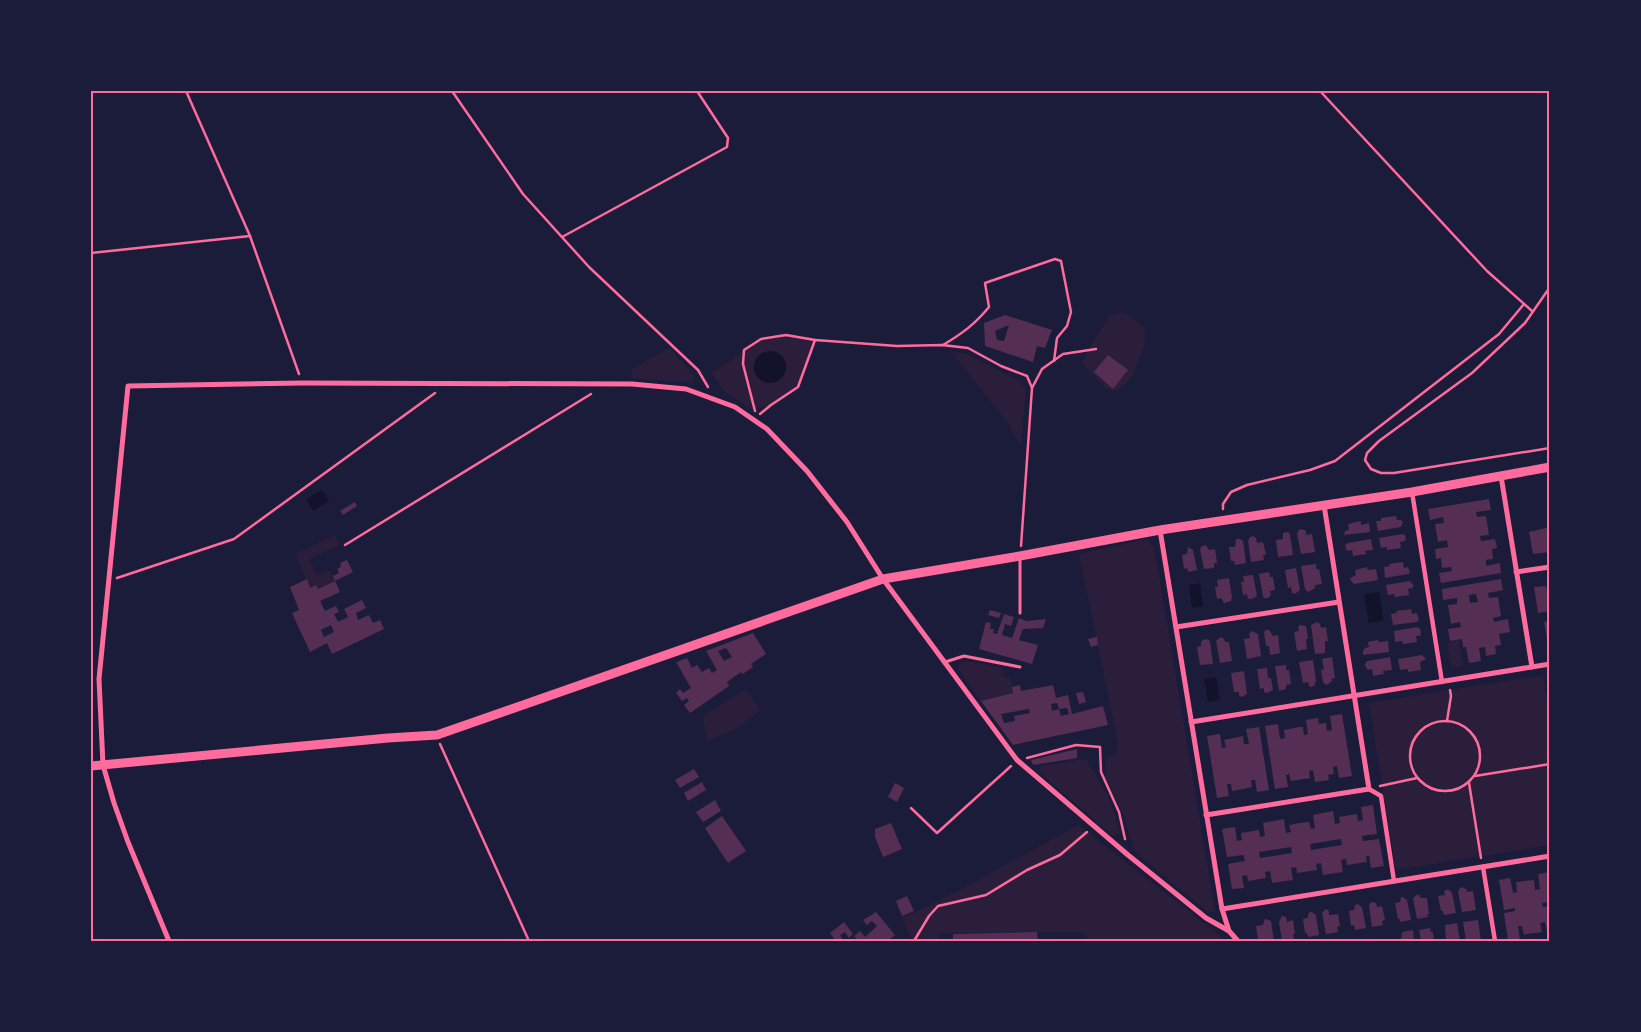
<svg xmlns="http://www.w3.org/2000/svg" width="1641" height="1032" viewBox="0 0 1641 1032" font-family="'PT Sans',sans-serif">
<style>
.green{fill:#2a1e3b}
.water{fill:#12122b}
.building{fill:#542f53;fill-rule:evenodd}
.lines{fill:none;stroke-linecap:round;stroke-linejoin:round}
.path{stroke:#ff6b9d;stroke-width:2.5}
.service{stroke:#ff6b9d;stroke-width:3}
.pedestrian{stroke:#ff6b9d;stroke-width:4.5}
.minor{stroke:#ff6b9d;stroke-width:5}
.secondary{stroke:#ff6b9d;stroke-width:9}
.neatline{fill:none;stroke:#ff6b9d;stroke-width:2}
</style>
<rect width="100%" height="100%" fill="#1b1b3a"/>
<g class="green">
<path d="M1124,312L1145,328V345L1132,377L1117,391L1106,389L1082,363L1092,343L1110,315Z"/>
<path d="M786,335L815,340L798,387L771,405L756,409L745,405L725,392L711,373L761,339Z"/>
<path d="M670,348L695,377L692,383L631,378L632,369Z"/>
<path d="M951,352L965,353L1021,382L1026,389L1021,446L1006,420Z"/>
<path d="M335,535L340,545L309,559L317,575L330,570L335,581L318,589L315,585L310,588L295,554Z"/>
<path d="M1147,539L1153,547L1156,558L1215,912H1208L1134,851L1124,816L1105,776V759L1115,753L1118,743L1079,554Z"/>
<path d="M1459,640L1463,666L1451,668L1447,642Z"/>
<path d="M964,662H973L1003,668V677L1011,679L1013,693L981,701L959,670L958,665Z"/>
<path d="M1543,675L1550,717V845L1396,870L1369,703Z"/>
<path d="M746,689L760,710L738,728L707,741L703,716Z"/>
<path d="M1085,759C1103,784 1113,803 1120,833L1113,836L1038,771L1041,766Z"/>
<path d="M1078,825L1227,941H1091L1082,932L939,933V941H912L902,918L960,890Z"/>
</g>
<g class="water">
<circle cx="770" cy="367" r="16"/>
<path d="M322,490L329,501L313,511L306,499Z"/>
<path d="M1200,583L1203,606L1192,608L1189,585Z"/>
<path d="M1379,592L1383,620L1369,623L1364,594Z"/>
<path d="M1216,677L1220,700L1208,702L1204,679Z"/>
</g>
<g class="building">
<path d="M1005,315L1052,330L1045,348L1037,346L1033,362L985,346L984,323ZM1009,325L1004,341L997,340L995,331Z"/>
<path d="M1108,355L1128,370L1113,389L1094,372Z"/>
<path d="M1489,499L1491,510L1476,512L1477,517L1486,516L1489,535L1480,536L1481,541L1495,539L1497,548L1492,549L1493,559L1486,560V566L1500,563L1501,573L1441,583L1439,573L1452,571L1451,567L1442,568L1441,558L1436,559L1435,549L1448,547L1447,540L1438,542L1435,524L1444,523L1443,517L1430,520L1428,509Z"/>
<path d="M355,502L357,506L343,515L340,511Z"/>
<path d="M1396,516L1397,520H1401L1403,522L1401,527L1378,531L1376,521H1381V518Z"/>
<path d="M1361,521V525L1369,523L1370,532L1344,535L1345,531L1349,530L1348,524Z"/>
<path d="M1550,527V552L1533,554L1529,532Z"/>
<path d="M1302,529L1306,531V535L1312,534L1315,552L1301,554L1297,533L1299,530Z"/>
<path d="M1288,532L1290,534L1293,555L1278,557L1276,540L1283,539V533Z"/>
<path d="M1402,534L1405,535L1406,538L1405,541L1400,542L1401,548L1387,550V547L1381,548L1379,538Z"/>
<path d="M1253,536L1256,538L1257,543L1263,542L1266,555H1263L1264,560L1251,562L1248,541L1250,537Z"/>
<path d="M1236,539H1240L1243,541L1246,563L1235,565L1234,561H1231L1229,547H1235Z"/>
<path d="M1371,539L1373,550L1365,551L1366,554L1353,556L1352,550L1348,551L1346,549L1345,545L1348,543Z"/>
<path d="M1206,545L1209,550L1215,549L1217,563H1214V568L1204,569L1200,549L1202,546Z"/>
<path d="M1188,547L1193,550L1197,570L1188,572L1187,568L1184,569L1182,555L1187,554Z"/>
<path d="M347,560L353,572L335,581L340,592L320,601L325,611L336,606L339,612L334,614L338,622L348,617L344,609L362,600L366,608L356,613L358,620L369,615L373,623L380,620L384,629L332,654L327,643L310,652L292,613L299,610L290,587L307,579L310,588L316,585L318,589L335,581L333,576L339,573L337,569L341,567L340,563ZM331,625L334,632L324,637L321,630Z"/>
<path d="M1403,562L1404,568L1408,567L1410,573L1408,574L1385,578L1384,567L1390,566L1389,564Z"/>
<path d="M1316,564V569H1319L1322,584L1315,585V588L1308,592L1305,589L1301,566Z"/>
<path d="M1367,567L1368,570L1376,569L1378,580L1354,584L1351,581L1350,578L1356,575L1355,570Z"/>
<path d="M1296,568L1300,590L1295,594L1292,593L1291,587L1288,588L1285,570Z"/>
<path d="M1269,572L1270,577H1273L1275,590L1270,591L1271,595L1268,598H1264L1263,596L1259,574Z"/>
<path d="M1253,575L1257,596L1252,599H1248L1247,594L1243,595L1241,582H1244L1243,576Z"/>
<path d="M1229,578L1232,597L1231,601L1224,603L1221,598L1217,599L1215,587H1218L1217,580Z"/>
<path d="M1501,579L1503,590L1488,593L1489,598L1498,597L1501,616L1493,618L1494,622L1508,619L1510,632L1499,634L1501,645L1495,646L1496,654L1486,656L1485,647L1479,648L1481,661L1469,663L1466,647H1463L1462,639L1450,641L1448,629L1461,627L1460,622L1451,624L1448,605L1457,604V598L1443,600L1442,589ZM1476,594L1478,602L1470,603L1469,595Z"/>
<path d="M1410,581L1414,586L1412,588L1408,589L1409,595L1395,597L1394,594L1388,595L1386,585Z"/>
<path d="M1546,586L1548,596L1550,595V611L1538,613L1534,587Z"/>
<path d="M1411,609L1412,614L1416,613L1418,616L1419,619L1417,622L1393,625L1391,614L1397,613L1396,611Z"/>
<path d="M990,610L1001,613L999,618L988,615Z"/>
<path d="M1004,614L1014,617L1011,626L1005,624L1002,635L1012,638L1019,618L1026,621L1046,619L1043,628L1023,629L1019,640L1038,645L1032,664L979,649L986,622L991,623L990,629H994L993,633L997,634Z"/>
<path d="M1550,621V651H1549L1544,622Z"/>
<path d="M1317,622L1320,624L1321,628L1326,627L1328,641H1325V653L1315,654L1311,625Z"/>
<path d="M1300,625L1306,626L1308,639H1306L1307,649L1297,651L1294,632L1299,631L1298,627Z"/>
<path d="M1417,627L1420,629L1421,633L1420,636H1416L1417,642L1403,644L1402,641L1395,642L1394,631Z"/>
<path d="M1266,630H1269L1273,636L1278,635L1280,653L1270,655L1269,646H1266L1264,632Z"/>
<path d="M1252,631L1258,634L1261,656L1247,659L1244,639L1250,638L1249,634Z"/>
<path d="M753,633L766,654L751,664L753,667L743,674L741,672L727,682L729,686L690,713L684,705L689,701L687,698L682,701L676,693L680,689L683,693L691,688L676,662L687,658L692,668L697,665L702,672L709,668L712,673L717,670L706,651ZM726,648L732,657L724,661L718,651Z"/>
<path d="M1097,637L1098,645L1091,647L1088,639Z"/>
<path d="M1221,637L1224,639L1225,642H1229L1232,661L1220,663L1216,641Z"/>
<path d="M1208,639L1210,642L1213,664L1200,665L1197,647L1201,646V642L1203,640Z"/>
<path d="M1378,640L1379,642L1388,641L1389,652L1363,655V651L1365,648L1369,647L1368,642Z"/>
<path d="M1422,655L1426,659L1420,662L1421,670L1408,672V669L1400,670L1398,659Z"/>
<path d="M1332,657L1335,678L1331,679L1332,681L1327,685L1325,684L1323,682L1321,670L1324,669L1322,659Z"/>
<path d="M1390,657L1392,670L1383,671L1384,674L1373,676L1372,669L1368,670L1365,666L1366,662L1368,661Z"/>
<path d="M1313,660L1316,681L1314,686L1311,687L1309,686L1308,682L1303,683L1299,662Z"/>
<path d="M1286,665V670H1289L1291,684L1286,685V689L1279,691L1275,666Z"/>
<path d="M1267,668L1268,678H1271L1273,690L1267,693L1264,692V688L1260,689L1257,669Z"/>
<path d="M1244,671L1247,694L1242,697L1239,696V692H1234L1231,673Z"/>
<path d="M1020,685L1021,691L1053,685L1056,698L1068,695L1072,714L1103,706L1108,725L1013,745L981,701L1013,693L1012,687ZM1057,703L1059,709L1067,708L1069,714L1061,716L1059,709L1052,711L1051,704ZM1029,709L1030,713L1014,716L1015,721L1004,723L1001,714Z"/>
<path d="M1083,692L1086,702L1079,704L1076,693Z"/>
<path d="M1342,714L1352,776L1339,778L1337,766L1333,767L1334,774L1328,775L1329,780L1315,782L1313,770L1309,771L1310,778L1291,781L1289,774L1286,775L1288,787L1275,789L1265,726L1278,724L1280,739L1285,738L1284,730L1299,727H1303L1304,735L1308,734L1306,720L1318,718L1319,724L1326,723L1327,731L1332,730L1330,716Z"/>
<path d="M1259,727L1269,790L1257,792L1255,780H1251L1252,787L1243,789L1232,791L1231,784H1227L1229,796L1217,798L1207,736L1220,734L1222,748L1226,747L1224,740L1243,736L1244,744H1249L1246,729Z"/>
<path d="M1077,749V758L1033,765L1031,760Z"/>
<path d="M694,769L699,777L680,788L675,780Z"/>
<path d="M702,782L706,790L688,801L684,793Z"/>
<path d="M895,783L904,788L897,802L888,797Z"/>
<path d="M715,800L721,811L703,822L696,812Z"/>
<path d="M1373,805L1377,834L1362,836L1363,841L1379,839L1384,866L1371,868L1369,856H1366L1367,862L1347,865L1346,859L1341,860L1343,872L1323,875L1321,863L1316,864L1317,870L1297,873L1296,867L1291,868L1293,880L1272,883L1270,871L1265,872L1266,878L1248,881L1247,875L1242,876L1244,888L1232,889L1228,864L1245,861L1244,857V855L1227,857L1222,829L1235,827L1237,841L1242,840L1241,833L1259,830L1260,837L1265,836L1263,823L1284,819L1286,833L1291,832L1289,825L1300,823L1309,822L1311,829L1315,828L1313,815L1333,811L1335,824L1340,823L1339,817L1357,814L1358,821L1363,820L1361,807ZM1341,839L1342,845L1311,850L1310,844ZM1291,847L1292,853L1260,858L1259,852Z"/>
<path d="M722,816L746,851L728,863L705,828Z"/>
<path d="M891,823L902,849L883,857L875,837V829Z"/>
<path d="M1549,872L1550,902L1542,903L1543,907L1550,906V936H1548L1545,922L1540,923L1542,932L1526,934L1524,935L1522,926H1518L1520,941H1508L1504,913L1515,911V908L1504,910L1499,880L1510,878L1513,893L1517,892L1516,882L1534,880L1535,890L1540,889L1538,874Z"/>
<path d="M1462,887L1467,890V892L1473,891L1476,910L1462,912L1458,892L1460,888Z"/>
<path d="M1448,889L1452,893L1456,913L1444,915L1443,911H1441L1438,896L1445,895L1444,891Z"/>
<path d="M1418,894L1421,898H1427L1429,914H1427L1428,917L1417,919L1413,898Z"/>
<path d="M907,896L914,911L902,916L896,901Z"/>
<path d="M1401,897H1403L1407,900L1411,920L1400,922V919H1398L1395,903L1400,902Z"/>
<path d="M1371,902L1376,903L1377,907L1382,906L1385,920L1382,921L1383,925L1372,927L1369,906Z"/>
<path d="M1358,904L1362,907L1366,928L1355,930L1354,925L1351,926L1349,911L1354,910L1355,905Z"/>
<path d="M1326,909L1329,911V915L1338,914L1340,926L1337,927L1338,932L1326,934L1322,913Z"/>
<path d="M876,912L895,935L888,941H858L854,936L860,931L865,937L877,926L872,921L867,925L863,920Z"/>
<path d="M1310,912H1312L1316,915L1319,935L1308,937L1307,933H1305L1303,919L1308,918V914Z"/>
<path d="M1282,916L1286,917L1287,922L1293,920L1295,934H1293L1294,939L1282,941L1279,922Z"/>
<path d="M1266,919L1271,921L1274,941L1258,940L1256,926L1263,925L1264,920Z"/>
<path d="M1478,920L1481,941H1466L1463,922Z"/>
<path d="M844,922L853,934L849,938L845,932L840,935L844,941H836L830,933Z"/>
<path d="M1457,923L1460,941H1446L1445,925Z"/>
<path d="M1430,928L1431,932H1433L1434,941H1421L1419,930Z"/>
<path d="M1413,930L1414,941H1401L1402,932Z"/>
<path d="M1037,932L1038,941H953V934Z"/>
</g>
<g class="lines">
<g class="path">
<path d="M186,91L250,236L299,374"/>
<path d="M452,91L523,194L589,267L698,370L708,387"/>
<path d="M1320,91L1487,271L1532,311"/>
<path d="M562,237L727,147L728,138L697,91"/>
<path d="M91,253L250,236"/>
<path d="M1550,287L1525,323L1472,373L1379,441L1367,453L1365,460L1371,469L1381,473H1394L1550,448"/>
<path d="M943,345C963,333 975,324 989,307L985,283L1055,259L1061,261L1071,312L1067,326L1057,338L1054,361"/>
<path d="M1032,388L1042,369L1063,354L1096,349"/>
<path d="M755,411L743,364L744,350L761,339L786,335L815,340"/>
<path d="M760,414L771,405L798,387L815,340L897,346L942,345L968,348L1001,366L1027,376L1032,388L1021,546"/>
<path d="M1223,509V504L1231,492L1247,485L1310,470L1335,461L1499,334L1524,304"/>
<path d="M345,545L591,394"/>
<path d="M117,578L234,539L435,393"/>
<circle cx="1445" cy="756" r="35"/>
<path d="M1447,721L1451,696L1450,690"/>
<path d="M440,744L529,941"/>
<path d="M1027,758L1076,745L1100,747L1101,772L1119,812L1125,839"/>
<path d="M1548,764L1550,775"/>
<path d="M1475,776L1550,764"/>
<path d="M1469,783L1481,858"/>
<path d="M1380,786L1417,778"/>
<path d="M911,808L937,833L1011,766"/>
<path d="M914,941L929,916L938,906L986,895L1027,870L1060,855L1087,832"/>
</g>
<g class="service">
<path d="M1020,557V613"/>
<path d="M945,662L964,656L1020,667"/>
</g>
<g class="pedestrian">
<path d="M1412,492L1442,682"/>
<path d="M1369,789L1381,796L1394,881"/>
<path d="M1483,867L1495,941"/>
</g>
<g class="minor">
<path d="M1501,476L1532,667"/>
<path d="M1160,530L1222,909L1229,931L1238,941"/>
<path d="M1516,572L1550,567"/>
<path d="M1176,627L1339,602"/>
<path d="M1191,722L1550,664"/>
<path d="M1206,815L1369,789L1324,505"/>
<path d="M1222,909L1550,856"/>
<path d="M169,941L128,842L114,803L103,765L99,679L128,386L302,383L632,384L686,389L735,407L767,429L807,471L847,522L883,579L1017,760L1128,855L1206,918L1229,931"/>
</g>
<path class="secondary" d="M91,766L388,738L437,735L883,579L1020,556L1160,530L1412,492L1550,467"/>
</g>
<rect width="1641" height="1032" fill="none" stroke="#1b1b3a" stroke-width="185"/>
<rect x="92" y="92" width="1456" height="848" class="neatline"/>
</svg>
